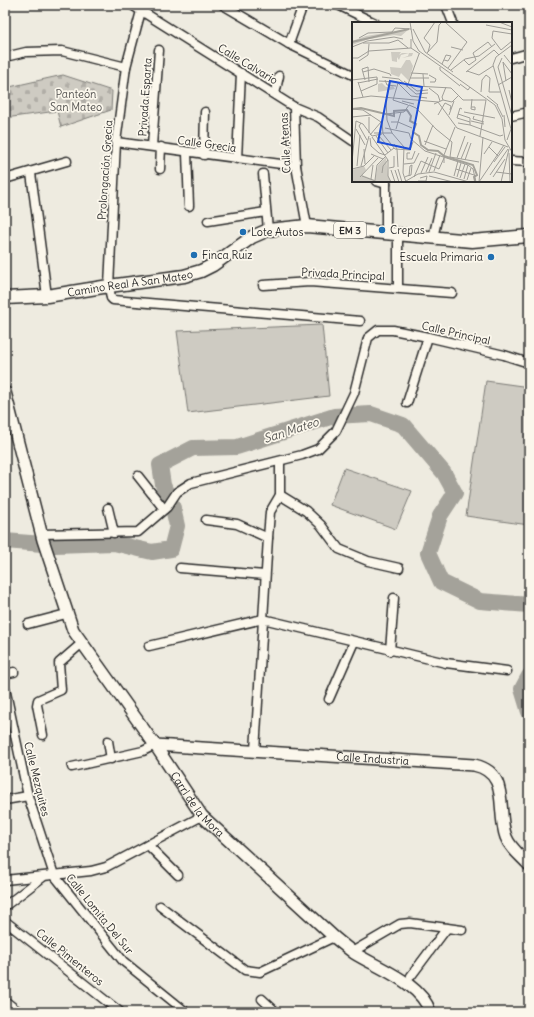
<svg xmlns="http://www.w3.org/2000/svg" width="534" height="1017" viewBox="0 0 534 1017" font-family="Delius,sans-serif">
<style>
.green{fill:#cecbc2;stroke:#7c7b76}
.cemetery{fill:url(#cemetery-stones);stroke:#7c7b76}
.lines{fill:none;stroke-linecap:round;stroke-linejoin:round}
.river{stroke:#a4a29a;stroke-width:16}
.street-casing{stroke:#2b2b2b;stroke-width:11}
.secondary-casing{stroke:#2b2b2b;stroke-width:14}
.primary-casing{stroke:#2b2b2b;stroke-width:15}
.street{stroke:#fbf7ec;stroke-width:8}
.secondary{stroke:#fbf7ec;stroke-width:11}
.primary{stroke:#fbf7ec;stroke-width:12}
.poi-dot{fill:#1f6fb2;stroke:#fbf7ec;stroke-width:1.5}
.labels{text-anchor:middle;dominant-baseline:central;stroke-width:3.5;stroke-linejoin:round;paint-order:stroke}
.shield{fill:#fbf7ec;stroke:#696865;stroke-width:1}
.shield-label{font-size:10px;font-weight:bold;fill:#2b2b2b}
.street-label{font-size:11px;fill:#2b2b2b;stroke:#fbf7ec}
.park-label{font-size:11px;fill:#545351;stroke:#fbf7ec}
.poi-label{font-size:11px;fill:#2b2b2b;stroke:#fbf7ec;text-anchor:start}
.water-label{font-size:12px;font-style:italic;fill:#555552;stroke:#fbf7ec}
.inset-river{fill:none;stroke:#a4a29a;stroke-width:2}
.inset-road{fill:none;stroke:#a09e98;stroke-width:1}
.view{fill:#1d4ed8;fill-opacity:0.15;stroke:#1d4ed8;stroke-width:2}
.inset-edge{fill:none;stroke:#2b2b2b;stroke-width:2}
</style>
<defs>
<pattern id="cemetery-stones" width="16" height="16" patternUnits="userSpaceOnUse"><rect width="16" height="16" fill="#cecbc2"/><path d="M2 7V4a2 2 0 0 1 4 0v3zM10 15v-3a2 2 0 0 1 4 0v3z" fill="#b1aea7"/></pattern>
</defs>
<rect width="100%" height="100%" fill="#eeebe0"/>
<filter id="ink" filterUnits="userSpaceOnUse"><feTurbulence type="fractalNoise" baseFrequency=".025" numOctaves="2"/><feDisplacementMap in="SourceGraphic" scale="8" xChannelSelector="R" yChannelSelector="G"/><feConvolveMatrix kernelMatrix="1 2 1 2 8 2 1 2 1" color-interpolation-filters="sRGB"/></filter>
<g filter="url(#ink)">
<g class="green">
<path d="M322,325L329,396L188,413L177,331Z"/>
<path d="M486,381L529,387V525L466,516Z"/>
<path d="M344,468L412,491L396,529L330,505Z"/>
</g>
<path class="cemetery" d="M63,75L112,91L111,110L61,127L57,111L5,118V88Z"/>
<g class="lines">
<g class="river">
<path d="M5,541L55,545L114,543L152,552L171,549L177,526L173,508L163,485L160,465L193,448L237,447L334,416L371,414L403,425L444,473L455,493L440,516L428,553L441,582L480,601L529,605"/>
<path d="M529,676L522,689L529,712"/>
</g>
<defs>
<g id="street">
<path d="M132,5L294,107L318,117L353,141"/>
<path d="M223,5L289,44L353,75"/>
<path d="M338,5L375,23"/>
<path d="M446,5L453,23"/>
<path d="M141,11L126,67L116,142L109,286L111,298L113,300L360,321"/>
<path d="M289,44L303,5"/>
<path d="M5,57L26,52L62,51L126,67"/>
<path d="M511,58L529,53"/>
<path d="M275,94L279,76"/>
<path d="M294,107L296,166L307,226"/>
<path d="M511,116L529,112"/>
<path d="M116,142L296,166"/>
<path d="M152,146L159,50"/>
<path d="M187,153L189,206"/>
<path d="M204,155L205,112"/>
<path d="M237,159L241,73"/>
<path d="M511,161L529,162"/>
<path d="M160,169L161,147"/>
<path d="M31,173L47,296"/>
<path d="M263,174L268,230"/>
<path d="M5,179L67,161"/>
<path d="M376,181L386,184"/>
<path d="M208,221L266,212"/>
<path d="M386,233V181"/>
<path d="M433,238L441,202"/>
<path d="M263,285L310,282L452,293"/>
<path d="M398,288V234"/>
<path d="M407,403L428,337"/>
<path d="M138,476L164,509"/>
<path d="M280,495L306,511L321,525L339,549L368,561L399,568"/>
<path d="M108,508L114,533"/>
<path d="M206,520L237,524L268,538"/>
<path d="M41,534L138,532L167,507L177,492L191,483L302,455L318,449L336,431L354,393L368,338L378,330H393L428,337L504,355L529,363"/>
<path d="M180,568L265,575"/>
<path d="M28,624L66,614"/>
<path d="M149,646L263,619L446,663L507,671"/>
<path d="M390,651L394,598"/>
<path d="M5,674L14,672"/>
<path d="M5,688L28,796L54,875L123,961L186,1012"/>
<path d="M329,699L354,642"/>
<path d="M43,735L37,705L38,700L61,690L59,663L82,643"/>
<path d="M108,741L111,759"/>
<path d="M255,751L268,538L270,512L280,495V462"/>
<path d="M72,767L143,751L155,745"/>
<path d="M5,800L28,796"/>
<path d="M148,845L178,875"/>
<path d="M5,880L91,871L106,867L202,816"/>
<path d="M5,906L43,877"/>
<path d="M160,906L245,970L260,972L334,937"/>
<path d="M5,921L120,1012"/>
<path d="M352,952L400,924L410,923L462,930"/>
<path d="M411,976L447,928"/>
<path d="M262,999L276,1012"/>
<path d="M5,1001L19,1012"/>
</g>
<g id="secondary">
<path id="s1" d="M5,392L43,540L73,630L155,745L202,816L334,937C340,942 347,948 354,953C378,968 421,983 430,1012"/>
<path id="s2" d="M155,745L474,765C511,773 496,810 506,837C510,848 521,856 529,865"/>
</g>
<g id="primary">
<path id="s3" d="M5,298L47,296L109,286L184,276L201,271L213,265L252,237L268,230L307,226L472,241L529,236"/>
</g>
</defs>
<use href="#street" class="street-casing"/>
<use href="#secondary" class="secondary-casing"/>
<use href="#primary" class="primary-casing"/>
<use href="#street" class="street"/>
<use href="#secondary" class="secondary"/>
<use href="#primary" class="primary"/>
</g>
</g>
<g class="poi-dot">
<circle cx="382" cy="230" r="4"/>
<circle cx="243" cy="232" r="4"/>
<circle cx="194" cy="255" r="4"/>
<circle cx="491" cy="257" r="4"/>
</g>
<g class="labels">
<rect class="shield" x="334" y="222" width="32" height="16" rx="3"/>
<g class="shield-label">
<text x="350" y="230">EM 3</text>
</g>
<g class="street-label">
<text transform="translate(248 64) rotate(31)">Calle Calvario</text>
<text transform="translate(145 97) rotate(-86)">Privada Esparta</text>
<text transform="translate(285 143) rotate(-93)">Calle Atenas</text>
<text transform="translate(207 144) rotate(8)">Calle Grecia</text>
<text transform="translate(105 170) rotate(-86)">Prolongación Grecia</text>
<text transform="translate(343 274) rotate(3)">Privada Principal</text>
<text stroke="none"><textPath href="#s3" startOffset="126">Camino Real A San Mateo</textPath></text>
<text transform="translate(456 333) rotate(13)">Calle Principal</text>
<text stroke="none"><textPath href="#s2" startOffset="218">Calle Industria</textPath></text>
<text transform="translate(37 779) rotate(76)">Calle Mezquites</text>
<text stroke="none"><textPath href="#s1" startOffset="462">Carrl de la Mora</textPath></text>
<text transform="translate(100 914) rotate(51)">Calle Lomita Del Sur</text>
<text transform="translate(70 957) rotate(39)">Calle Pimenteros</text>
</g>
<g class="park-label">
<text x="76" y="94">Panteón<tspan x="76" dy="13">San Mateo</tspan></text>
</g>
<g class="poi-label">
<text x="390" y="230">Crepas</text>
<text x="251" y="232">Lote Autos</text>
<text x="202" y="255">Finca Ruiz</text>
<text x="483" y="257" text-anchor="end">Escuela Primaria</text>
</g>
<g class="water-label">
<text transform="translate(291 430) rotate(-18)">San Mateo</text>
</g>
</g>
<g transform="translate(352 22)">
<rect width="160" height="160" fill="#eeebe0"/>
<path d="M39,30H53H49L47,33L50,31H61L60,34L50,36L56,34L57,31L49,33L47,38L45,35V40L40,39ZM54,38H58L61,44L57,59L49,51L47,55L39,52L38,45L49,46ZM34,135L36,154L39,160H0V148L12,144L14,148L10,153L23,158L26,143Z" fill="#cecbc2"/>
<path d="M57,7L49,14L42,13L17,17L0,23V19L14,14Z" fill="#cecbc2"/>
<path d="M30,61L34,65L41,64L43,67L26,70V62Z" fill="#cecbc2"/>
<path class="inset-river" d="M0,20L57,7M0,87L9,86L42,94V89L55,88L59,94L58,99L64,102L61,110L67,114L69,123L76,128L86,129L92,134L121,143L125,153L122,155L123,159"/>
<path class="inset-road" d="M58,0L61,19L67,29L143,83L150,97L153,118L160,130M93,0L115,20L96,46M147,0L160,5M134,3L160,8M61,7L73,30L101,50M160,12L141,9L140,16L149,28L160,19M7,16L16,11L40,10L43,6L59,7M72,16L83,0M72,16L78,23L76,30M59,17V26L68,32M11,21H37L46,18L56,26M0,25L15,19L42,15L51,17M99,25L111,28M75,31L85,20L87,3L90,0M152,33L160,43M0,36H6L17,29L59,26M150,36L146,45L160,94M112,38L117,43L124,38L121,31L136,20L140,25M7,39L16,33L17,22M151,40L154,59M151,40L160,52M90,42L94,33L99,34L96,39L92,38M88,45V48L108,64M99,48L113,37L127,34L143,22M115,49L127,53M11,50L22,47L38,52L39,54M114,50L142,28L147,33M59,51L76,52M71,52L72,64M77,53L84,57L83,60H78M127,53L141,44M30,55L47,57L64,72L76,71M58,56H77M0,58L25,55V62L9,69M13,58L10,47L16,45L17,60M33,58L35,63L44,64M27,59L45,60L59,74L75,76M52,59L65,69L76,68M6,60L11,75M6,61L26,57M46,61L41,78L56,83M108,62L116,68L118,65M146,63L160,55M64,64L99,66L111,78H134M55,65L67,32M77,66L86,73L88,79M157,68L160,81M129,70L130,58L134,53L138,56L137,70H148M135,74L146,83M0,77L19,74L86,80L105,106L156,125M34,77L35,98L40,111L52,125L51,151L54,160M91,78L90,75L94,65M50,79L62,82M82,82L91,78L100,80L106,74M145,83L151,95M119,85H123V88L119,87L120,77M0,87L11,88L29,100M110,87L108,86L105,96L118,100M112,90L143,96M34,92L52,90L57,83L64,86L84,107L100,120L98,135L127,140M86,93L93,81L99,84L98,88M97,93L102,79M152,93L153,105M122,94L121,97L132,100M0,95L19,93M17,95V111M119,99L132,102M30,100L31,112L43,127L58,128L61,120M39,100H46L60,106M9,101L7,104L15,118M106,101L118,103V96L106,92M118,103L148,114L151,113M33,106L57,111L59,117M4,107L13,123M44,107L49,90M22,111H40M18,113L29,100M24,114L36,131M27,114L39,128M128,114L134,78M20,115L36,138V154L39,160M18,116L19,124L27,131L33,133L42,126M59,117L73,129L116,143L121,147L124,160M155,118L159,107L141,43L144,35L160,23M72,119L94,127M42,122L45,127L46,145M73,123L81,103M137,125L146,134M12,127L13,142M58,131H55V137H60L63,129M157,131L158,160M19,132L31,137M132,132L140,120M105,136L113,114M109,137L116,120M113,138L119,121M0,140L4,99L11,102L20,114L30,112M142,140L153,125M92,141V133L103,105M52,142L62,141L67,131M5,144L8,113M9,144L17,114M37,146L42,145V134M0,147L12,144L22,134M46,147L50,160M87,147L92,136M104,147L122,153M39,148L43,160M43,148L47,160M82,149L88,133M74,150L80,136M77,150L84,131M144,150L160,152M30,151L31,144L36,138M69,151L76,135M138,153L156,127M10,154L26,160M77,154L101,160M102,154L106,139M8,155L26,136M53,155L55,154L59,153L60,143L58,144L57,154M62,155L69,139L87,147M105,155L109,141M141,155L153,137M108,156L113,142M19,157L21,143M112,157L116,143M23,158L25,143L34,134M115,158L119,146M54,159L66,152L82,150L117,160M66,159H74L75,154L68,156M127,160L152,123M127,160L131,115M149,160L157,127"/>
<path class="view" d="M38,59L70,65L58,127L26,120Z"/>
<rect width="160" height="160" class="inset-edge"/>
</g>
<rect width="534" height="1017" fill="none" stroke="#fbf7ec" stroke-width="20"/>
<rect x="10" y="10" width="514" height="997" fill="none" stroke="#2b2b2b" stroke-width="1.5" filter="url(#ink)"/>
</svg>
